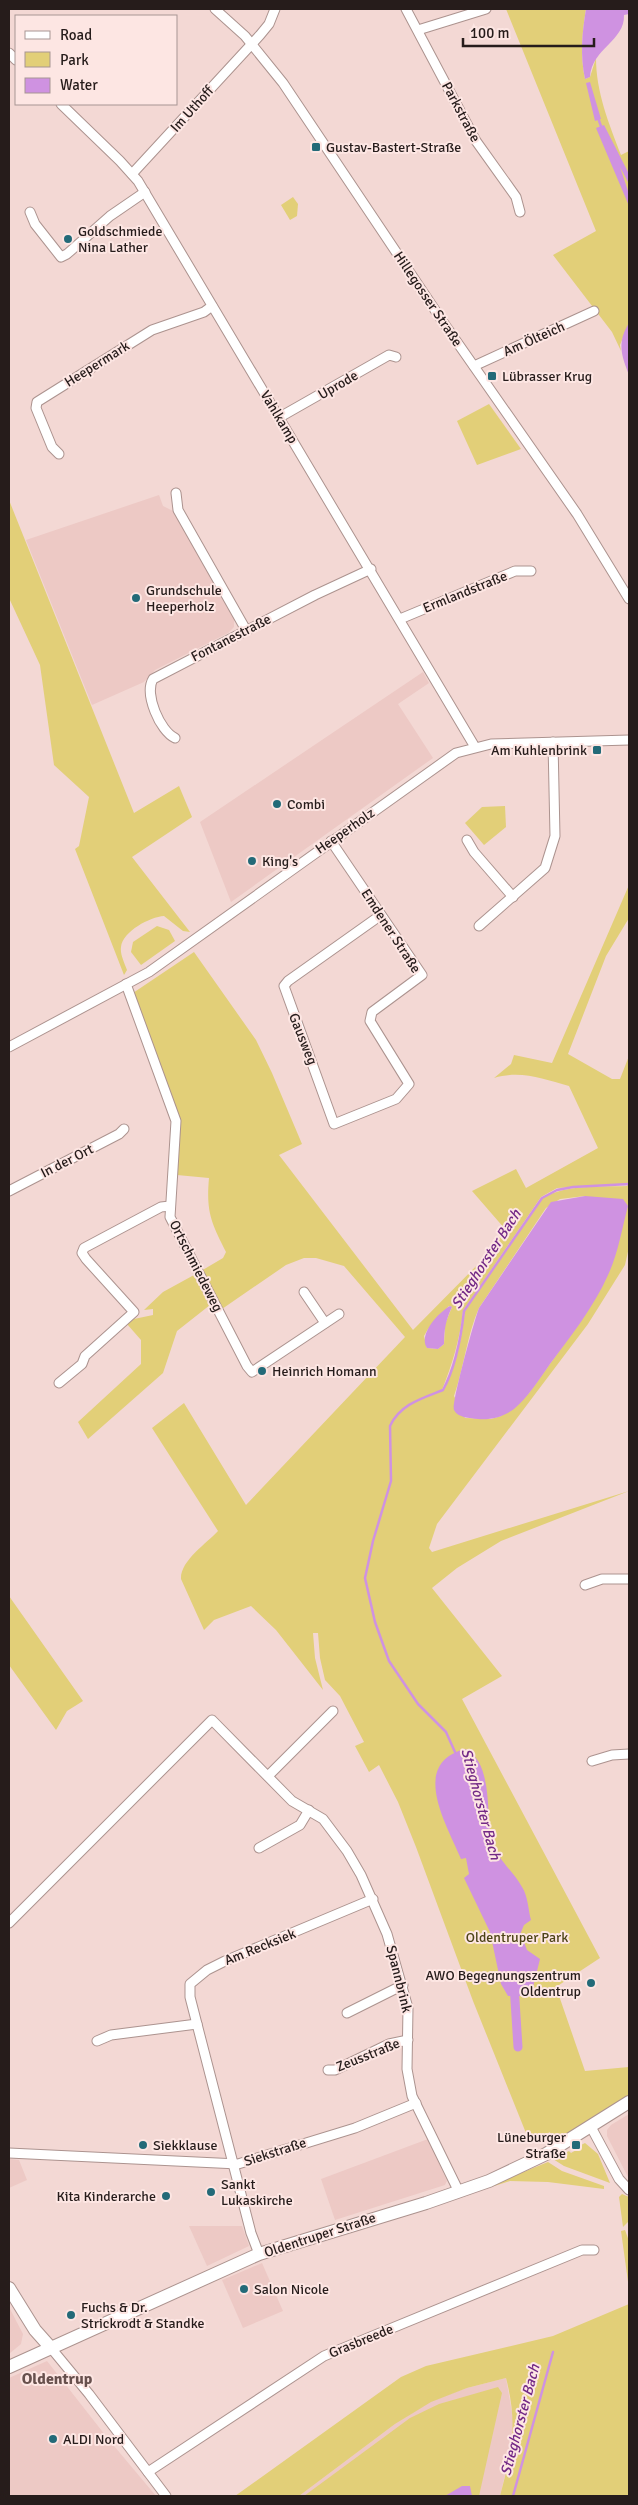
<svg xmlns="http://www.w3.org/2000/svg" width="638" height="2505" viewBox="0 0 638 2505" font-family="Signika,sans-serif">
<style>
.built{fill:#edc9c5}
.green{fill:#e2cf78;fill-rule:evenodd}
.water{fill:#cf92e1}
.lines{fill:none;stroke-linecap:round;stroke-linejoin:round}
.stream{stroke:#cf92e1;stroke-width:2.5}
.canal{stroke:#cf92e1;stroke-width:9}
.street-casing{stroke:#ac938f;stroke-width:11}
.secondary-casing{stroke:#ac938f;stroke-width:14}
.street{stroke:#fff;stroke-width:9}
.secondary{stroke:#fff;stroke-width:12}
.poi-dot{fill:#236a78;stroke:#fde6e3;stroke-width:2}
.labels{text-anchor:middle;dominant-baseline:central;stroke-width:4;stroke-linejoin:round;paint-order:stroke}
.street-label{font-size:14px;fill:#261c1b;stroke:#fde6e3}
.poi-label{font-size:14px;fill:#261c1b;stroke:#fde6e3;text-anchor:start}
.park-label{font-size:14px;fill:#4c4316;stroke:#fde6e3}
.water-label{font-size:15px;font-style:italic;fill:#732986;stroke:#fde6e3}
.quarter-label{font-size:16px;font-weight:bold;fill:#67504d;stroke:#fde6e3}
</style>
<rect width="100%" height="100%" fill="#f3d8d4"/>
<g class="built">
<path d="M159,495L163,506L173,511L234,618V627L228,633L155,670L144,682L92,705L26,540Z"/>
<path d="M423,672L429,683L398,704L433,758L231,902L200,822Z"/>
<path d="M629,2114V2179L607,2136V2130L611,2125Z"/>
<path d="M428,2139L447,2181L445,2185L335,2220L321,2179Z"/>
<path d="M9,2159L19,2160L27,2180L9,2188Z"/>
<path d="M189,2226H242L249,2246L207,2266Z"/>
<path d="M262,2263L283,2311L243,2328L222,2280Z"/>
<path d="M9,2307L23,2334L21,2344L9,2354Z"/>
<path d="M47,2361L109,2440L156,2496H9V2378Z"/>
<path d="M506,2378L514,2424L511,2450L500,2496H299L395,2424L431,2401L467,2388Z"/>
</g>
<g class="green">
<path d="M506,9H586C582,33 580,55 585,79L590,77L596,58C596,92 609,124 621,155L629,151V323L620,345L621,351L612,332L553,255L596,231Z"/>
<path d="M293,197L298,204L297,216L290,220L281,205Z"/>
<path d="M489,404L521,449L477,465L457,421Z"/>
<path d="M9,500L134,813L179,786L192,817L132,857L190,932L183,931L164,916C150,917 123,931 121,947C120,954 124,962 127,970L124,975L75,849L79,846L89,797L54,765L40,665L9,598Z"/>
<path d="M505,806L506,827L484,845L465,823L482,807Z"/>
<path d="M629,885V918L606,956L568,1054L612,1079H620L629,1056V1247L625,1265L588,1324L437,1524L429,1548L432,1552L629,1491L501,1541L457,1568L432,1588L502,1676L462,1699L600,1958L556,1987L585,2071L629,2067V2095L557,2140L551,2137L550,2132L530,2143L473,2001L416,1847L398,1802L379,1765L369,1772L355,1746L364,1742L340,1696L325,1680L320,1658L318,1633H313L315,1658L323,1690L276,1630L251,1606L214,1620L204,1630L181,1579C180,1561 207,1543 218,1531L152,1428L184,1403L246,1505L405,1337L344,1266L316,1258H304L286,1265L222,1309L201,1271L223,1258L226,1252C211,1222 206,1212 209,1178L177,1175L180,1120L133,993L194,952L256,1040L272,1073L302,1144L279,1155L413,1330L491,1251L505,1229L472,1191L516,1169L526,1188L598,1148L569,1086C543,1079 521,1070 494,1078L511,1064L514,1055L552,1063ZM628,1184L627,1186C598,1187 569,1184 542,1198L465,1311C462,1334 456,1373 442,1390C452,1365 460,1339 463,1311L541,1197L557,1188ZM585,1196L577,1326L529,1393L501,1416L491,1419L465,1418L454,1396C464,1367 467,1335 479,1308L546,1208L560,1199ZM449,1306L452,1307L445,1324L444,1344L438,1349L427,1348L424,1336L428,1329Z"/>
<path d="M157,926L169,930L175,941L141,965L131,952L133,942Z"/>
<path d="M194,1275L210,1305L177,1331L163,1373L88,1439L78,1422L141,1364V1340L127,1324L134,1319L153,1315V1309L144,1310L163,1292Z"/>
<path d="M9,1596L83,1701L67,1711L56,1730L9,1665Z"/>
<path d="M585,2143L598,2154L610,2183L564,2166L553,2159L569,2151L571,2153L578,2149L577,2147Z"/>
<path d="M548,2162L562,2171L604,2186V2189L548,2182L510,2181L472,2193Z"/>
<path d="M622,2194L629,2197V2221L623,2227L619,2197Z"/>
<path d="M625,2230L629,2241V2289L621,2231Z"/>
<path d="M629,2304V2496H500C512,2450 518,2425 506,2378L467,2388L431,2402L395,2424L299,2496H235L401,2377L426,2366L553,2336Z"/>
<path d="M498,2387L502,2393L479,2496H304L410,2418L439,2404Z"/>
</g>
<g class="water">
<path d="M586,9H629V14L624,15C625,41 592,48 590,77L585,79C580,55 582,33 586,9Z"/>
<path d="M590,82L601,119L595,121L586,83Z"/>
<path d="M604,125L629,174V184L620,167L629,194V206L596,128Z"/>
<path d="M629,323V375C621,355 617,342 629,323Z"/>
<path d="M585,1196L623,1199L628,1206C622,1228 618,1254 608,1275C594,1307 570,1337 550,1364C539,1380 528,1397 514,1409C503,1417 491,1420 478,1419C470,1418 458,1418 454,1410C451,1404 475,1318 479,1308L551,1202Z"/>
<path d="M450,1306L452,1307C446,1319 444,1330 444,1344L438,1349L427,1348C418,1334 439,1312 450,1306Z"/>
<path d="M465,1749C493,1762 486,1813 491,1838C496,1859 512,1869 522,1887C528,1896 528,1909 531,1920L524,1925L519,1937H522L527,1950L540,1959L533,1987L522,1996H508L501,1984L490,1932L464,1878L469,1874L466,1858L461,1859C447,1825 409,1764 465,1749Z"/>
<path d="M462,2486H470L472,2496H445Z"/>
</g>
<g class="lines">
<g class="stream">
<path d="M598,118L602,129"/>
<path d="M455,1752L446,1732L418,1704L389,1661L375,1622L365,1578L373,1541L391,1481L390,1426C400,1404 423,1398 443,1390C456,1366 461,1338 464,1311L542,1198L557,1190L573,1187L629,1184"/>
<path d="M513,2496L553,2352"/>
</g>
<path class="canal" d="M514,1985L518,2047"/>
<defs>
<g id="street">
<path d="M215,9L245,36L283,83L443,322L577,514L629,599"/>
<path d="M406,9L476,141L516,197L520,212"/>
<path d="M418,30L486,9"/>
<path d="M9,53L16,60"/>
<path d="M61,104L120,161L138,181L475,747"/>
<path d="M132,174L260,35L269,24L275,9"/>
<path d="M30,212L35,224L61,257L67,254L110,216L145,192"/>
<path d="M474,366L594,311"/>
<path d="M280,417L389,355L396,357"/>
<path d="M59,454L52,447L36,408L37,402L152,330L204,312L212,306"/>
<path d="M176,493L178,510L246,630"/>
<path d="M400,619L515,571H531"/>
<path d="M175,738C160,731 144,694 153,679L315,595L371,569"/>
<path d="M467,840L474,852L513,897"/>
<path d="M331,841L422,975L372,1012L370,1021L409,1084L396,1099L334,1124L284,986L288,981L381,915"/>
<path d="M479,926L545,868L555,836L553,742"/>
<path d="M126,984L176,1121L170,1217L247,1366L252,1372L339,1314"/>
<path d="M9,1047L149,972L456,753L491,744L629,740"/>
<path d="M9,1191L119,1134L124,1129"/>
<path d="M304,1292L325,1323"/>
<path d="M59,1383L82,1364L85,1356L134,1312L86,1259L82,1253L84,1248L161,1207L170,1206"/>
<path d="M585,1585L602,1579H629"/>
<path d="M592,1761L612,1755L629,1754"/>
<path d="M268,1776L333,1711"/>
<path d="M259,1848L300,1825L309,1810"/>
<path d="M9,1923L212,1720L292,1801L323,1819L347,1851L361,1875L387,1934L408,2008L407,2069L412,2096L459,2192"/>
<path d="M347,2013L403,1985"/>
<path d="M97,2041L111,2035L197,2024"/>
<path d="M328,2070H335L389,2044L408,2040"/>
<path d="M591,2127L619,2179L629,2190"/>
<path d="M9,2153L238,2164L355,2128L416,2103"/>
<path d="M259,2254L251,2233L190,1997V1984L207,1970L225,1961L373,1899"/>
<path d="M51,2348L89,2394L166,2496"/>
<path d="M148,2472L324,2356L582,2250H594"/>
</g>
<g id="secondary">
<path d="M9,2288L35,2330L51,2348"/>
<path d="M9,2367L259,2254L426,2203L489,2181L546,2154L629,2102"/>
</g>
</defs>
<use href="#street" class="street-casing"/>
<use href="#secondary" class="secondary-casing"/>
<use href="#street" class="street"/>
<use href="#secondary" class="secondary"/>
</g>
<g class="poi-dot">
<rect x="311" y="142" width="10" height="10" rx="2.5"/>
<circle cx="68" cy="239" r="5"/>
<rect x="487" y="371" width="10" height="10" rx="2.5"/>
<circle cx="136" cy="598" r="5"/>
<rect x="592" y="745" width="10" height="10" rx="2.5"/>
<circle cx="277" cy="804" r="5"/>
<circle cx="252" cy="861" r="5"/>
<circle cx="262" cy="1371" r="5"/>
<circle cx="591" cy="1983" r="5"/>
<circle cx="143" cy="2145" r="5"/>
<rect x="571" y="2140" width="10" height="10" rx="2.5"/>
<circle cx="211" cy="2192" r="5"/>
<circle cx="166" cy="2196" r="5"/>
<circle cx="244" cy="2289" r="5"/>
<circle cx="71" cy="2315" r="5"/>
<circle cx="53" cy="2439" r="5"/>
</g>
<g class="labels">
<g class="street-label">
<text transform="translate(192 109) rotate(-48)">Im Uthoff</text>
<text transform="translate(461 112) rotate(62)">Parkstraße</text>
<text transform="translate(428 299) rotate(56)">Hillegosser Straße</text>
<text transform="translate(534 339) rotate(-24)">Am Ölteich</text>
<text transform="translate(97 364) rotate(-32)">Heepermark</text>
<text transform="translate(338 385) rotate(-30)">Uprode</text>
<text transform="translate(279 417) rotate(59)">Vahlkamp</text>
<text transform="translate(465 592) rotate(-22)">Ermlandstraße</text>
<text transform="translate(231 638) rotate(-27)">Fontanestraße</text>
<text transform="translate(345 831) rotate(-35)">Heeperholz</text>
<text transform="translate(391 931) rotate(57)">Emdener Straße</text>
<text transform="translate(303 1039) rotate(68)">Gausweg</text>
<text transform="translate(67 1161) rotate(-27)">In der Ort</text>
<text transform="translate(196 1266) rotate(63)">Ortschmiedeweg</text>
<text transform="translate(260 1947) rotate(-22)">Am Recksiek</text>
<text transform="translate(399 1979) rotate(76)">Spannbrink</text>
<text transform="translate(368 2055) rotate(-22)">Zeusstraße</text>
<text transform="translate(275 2152) rotate(-18)">Siekstraße</text>
<text transform="translate(320 2235) rotate(-18)">Oldentruper Straße</text>
<text transform="translate(361 2341) rotate(-22)">Grasbreede</text>
</g>
<g class="poi-label">
<text x="326" y="147">Gustav-Bastert-Straße</text>
<text x="78" y="231">Goldschmiede<tspan x="78" dy="16">Nina Lather</tspan></text>
<text x="502" y="376">Lübrasser Krug</text>
<text x="146" y="590">Grundschule<tspan x="146" dy="16">Heeperholz</tspan></text>
<text x="587" y="750" text-anchor="end">Am Kuhlenbrink</text>
<text x="287" y="804">Combi</text>
<text x="262" y="861">King's</text>
<text x="272" y="1371">Heinrich Homann</text>
<text x="581" y="1975" text-anchor="end">AWO Begegnungszentrum<tspan x="581" dy="16">Oldentrup</tspan></text>
<text x="566" y="2137" text-anchor="end">Lüneburger<tspan x="566" dy="16">Straße</tspan></text>
<text x="153" y="2145">Siekklause</text>
<text x="221" y="2184">Sankt<tspan x="221" dy="16">Lukaskirche</tspan></text>
<text x="156" y="2196" text-anchor="end">Kita Kinderarche</text>
<text x="254" y="2289">Salon Nicole</text>
<text x="81" y="2307">Fuchs &amp; Dr.<tspan x="81" dy="16">Strickrodt &amp; Standke</tspan></text>
<text x="63" y="2439">ALDI Nord</text>
</g>
<g class="park-label">
<text x="517" y="1937">Oldentruper Park</text>
</g>
<g class="water-label">
<text transform="translate(486 1259) rotate(-57)">Stieghorster Bach</text>
<text transform="translate(481 1804) rotate(75)">Stieghorster Bach</text>
<text transform="translate(520 2420) rotate(-75)">Stieghorster Bach</text>
</g>
<g class="quarter-label">
<text x="57" y="2379">Oldentrup</text>
</g>
</g>
<rect width="638" height="2505" fill="none" stroke="#261c1b" stroke-width="20"/>
<rect x="15" y="15" width="162" height="90" fill="#fde6e3" stroke="#a79593"/>
<rect x="25" y="31" width="25" height="8" fill="#ffffff" stroke="#a79593"/>
<text x="60" y="40" font-size="15" fill="#261c1b">Road</text>
<rect x="25" y="52" width="25" height="15" fill="#e2cf78" stroke="#a79593"/>
<text x="60" y="65" font-size="15" fill="#261c1b">Park</text>
<rect x="25" y="78" width="25" height="15" fill="#cf92e1" stroke="#a79593"/>
<text x="60" y="90" font-size="15" fill="#261c1b">Water</text>
<path d="M463 38v8h131v-8" fill="none" stroke="#261c1b" stroke-width="2.5"/>
<text x="470" y="38" font-size="15" fill="#261c1b" stroke="#fde6e3" stroke-width="4" paint-order="stroke">100 m</text>
</svg>
